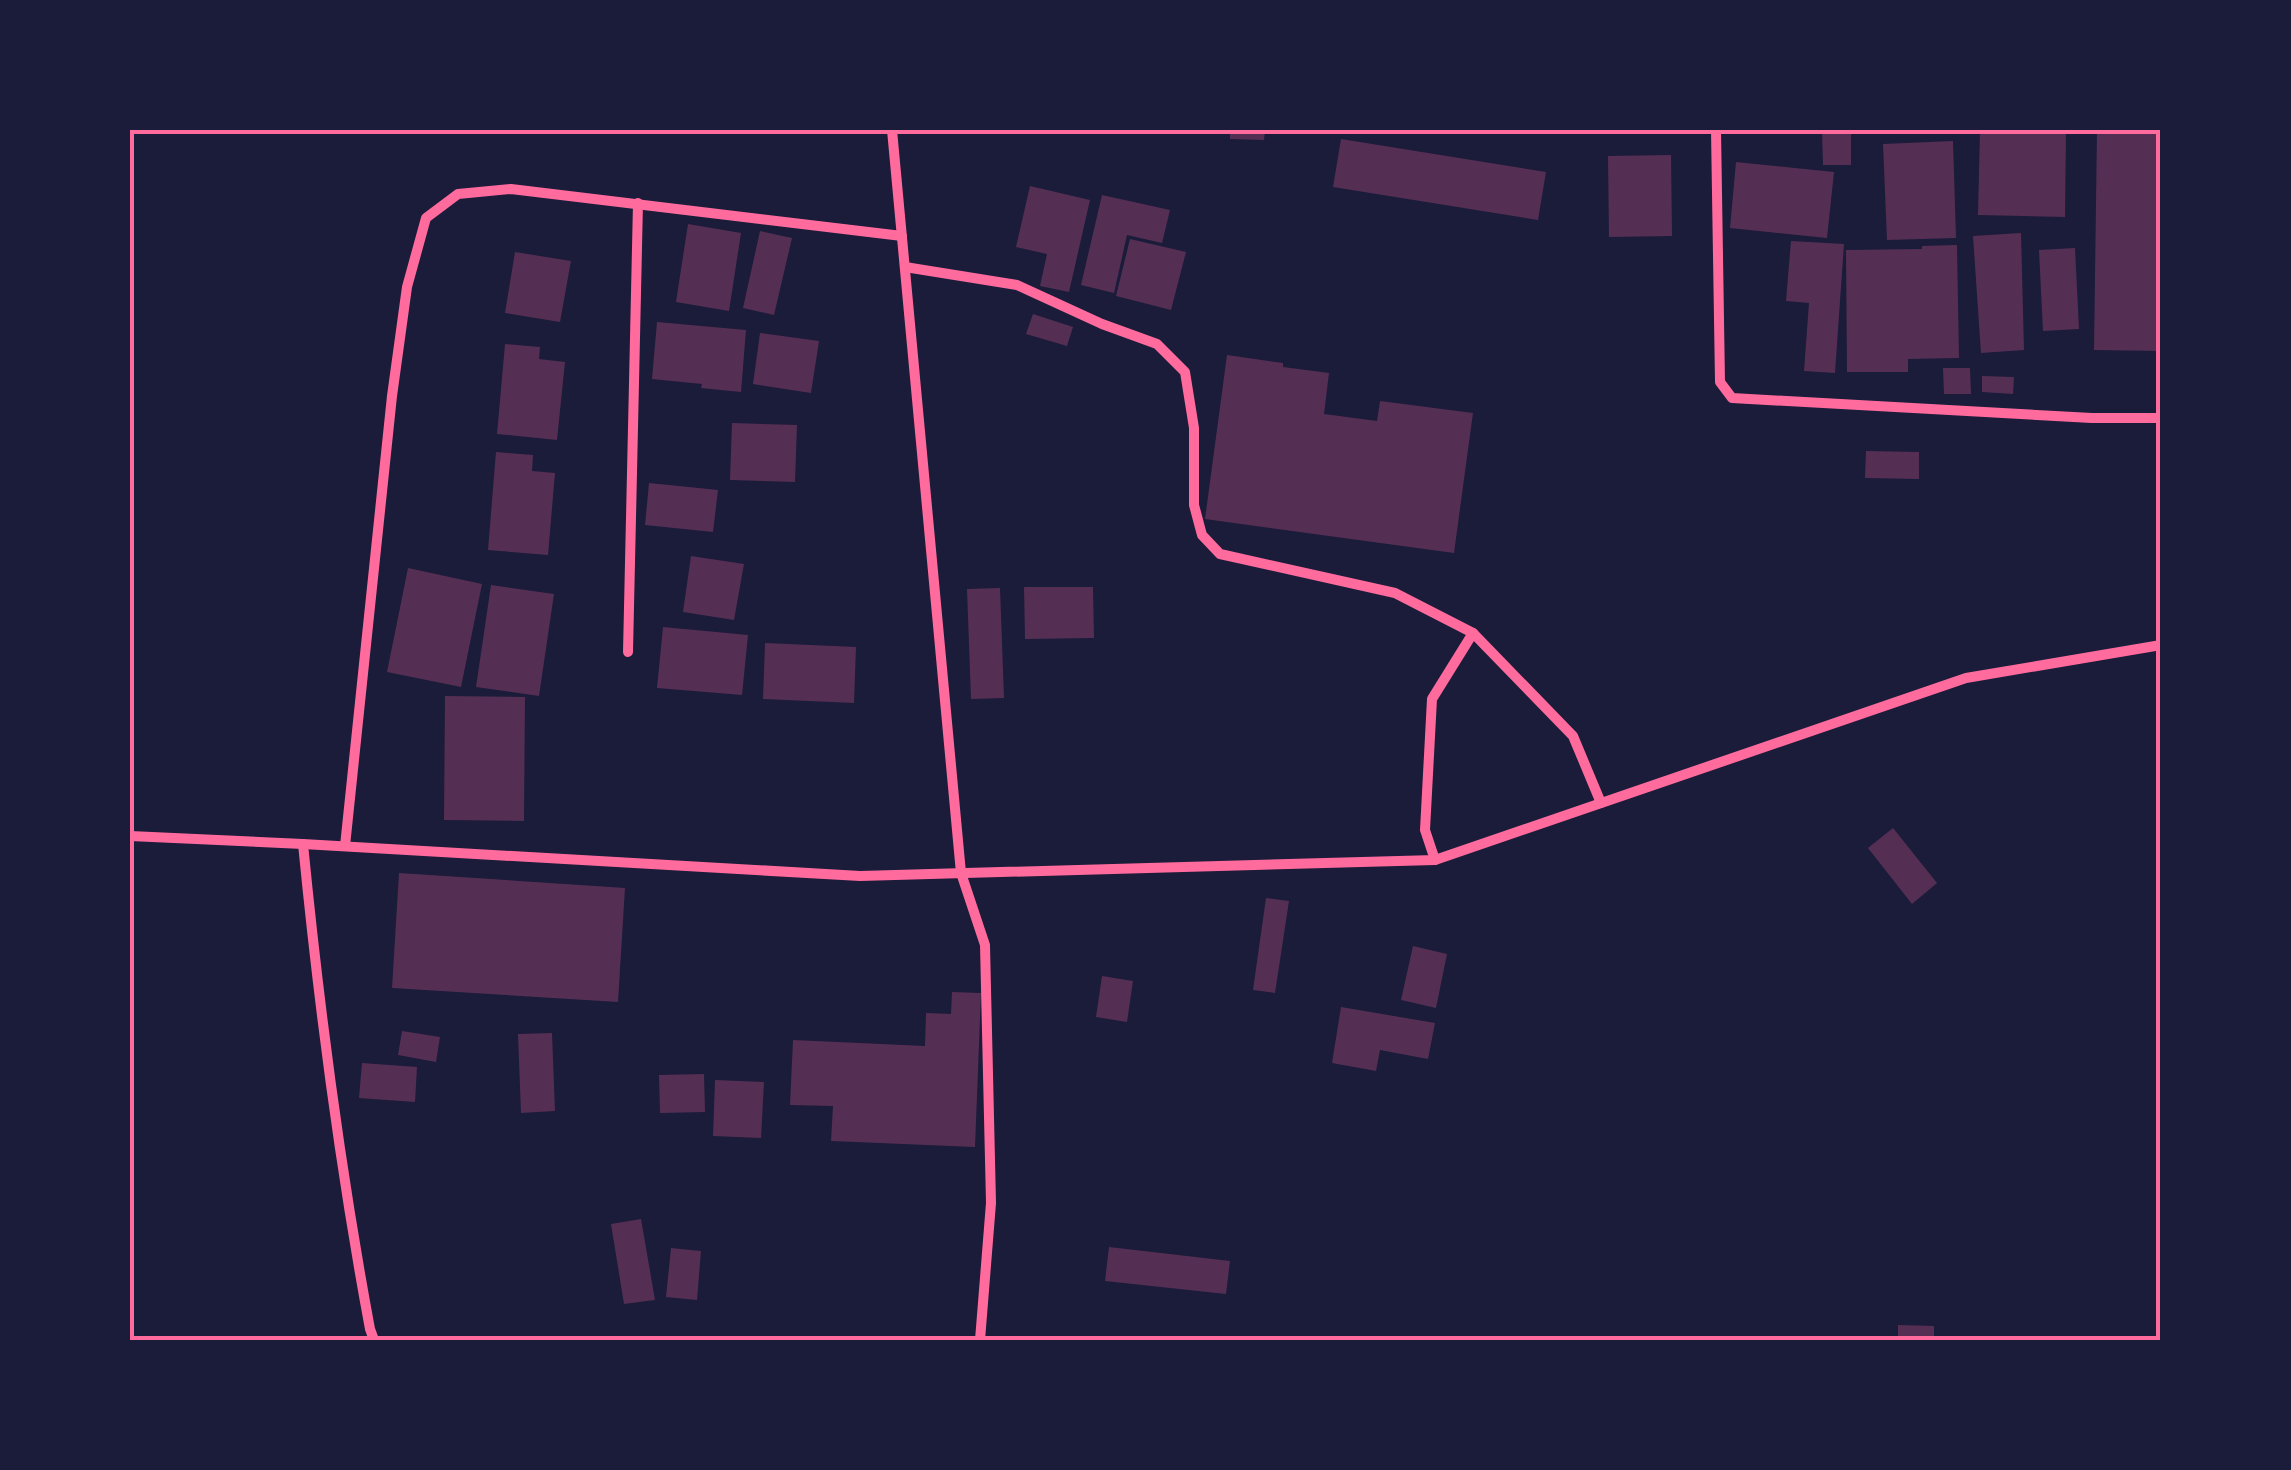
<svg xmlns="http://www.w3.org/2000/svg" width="2291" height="1470" viewBox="0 0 2291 1470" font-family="Lora,serif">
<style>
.building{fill:#542f53}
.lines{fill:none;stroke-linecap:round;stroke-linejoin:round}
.minor{stroke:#ff6b9d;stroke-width:10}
.neatline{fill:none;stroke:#ff6b9d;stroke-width:4}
</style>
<rect width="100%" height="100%" fill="#1b1b3a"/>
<g class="building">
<path d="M1230,130H1265L1264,140L1230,139Z"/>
<path d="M1822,130H1851V165H1823Z"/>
<path d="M1980,130H2066L2065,217L1978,215Z"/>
<path d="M2097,130H2161V351L2094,350Z"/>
<path d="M1341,139L1546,172L1538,220L1333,187Z"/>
<path d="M1953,141L1956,238L1887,240L1883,144Z"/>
<path d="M1671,155L1672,236L1609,237L1608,156Z"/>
<path d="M1736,162L1834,172L1827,238L1730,228Z"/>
<path d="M1030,186L1090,200L1069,292L1040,286L1047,254L1016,247Z"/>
<path d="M1102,195L1170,210L1162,243L1127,235L1114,293L1081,285Z"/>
<path d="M688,224L741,233L729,311L676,302Z"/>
<path d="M760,231L792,238L774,315L743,308Z"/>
<path d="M2021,233L2024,350L1981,353L1973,236Z"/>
<path d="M1130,239L1186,252L1171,310L1116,296Z"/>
<path d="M1791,241L1844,244L1835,373L1804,371L1809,303L1786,301Z"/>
<path d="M1957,245L1959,358L1908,359V372H1847L1846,250L1922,249V246Z"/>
<path d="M2075,248L2079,329L2043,331L2039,250Z"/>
<path d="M515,252L571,261L560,322L505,313Z"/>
<path d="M1033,314L1073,327L1067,346L1026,334Z"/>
<path d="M657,322L746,330L741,392L701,388L702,384L652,379Z"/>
<path d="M760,333L819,341L811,393L753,384Z"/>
<path d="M505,344L540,347L539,359L565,362L557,440L497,434Z"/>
<path d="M1227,355L1283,363V367L1329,373L1324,414L1377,421L1380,401L1473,413L1454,553L1205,519Z"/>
<path d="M1943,368H1970L1971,394H1944Z"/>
<path d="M1982,376L2014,377L2013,394L1982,392Z"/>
<path d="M732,423L797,425L795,482L730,480Z"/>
<path d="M1866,451L1919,452V479L1865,478Z"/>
<path d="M496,452L533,455L532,471L555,473L548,555L488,550Z"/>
<path d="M649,483L718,490L713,532L645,525Z"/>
<path d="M691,556L744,564L734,620L683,612Z"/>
<path d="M408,568L482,584L461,687L387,672Z"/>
<path d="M491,585L554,594L539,696L476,687Z"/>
<path d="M1024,587H1093L1094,638L1025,639Z"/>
<path d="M1000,588L1004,698L971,699L967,589Z"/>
<path d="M663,627L748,635L742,695L657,688Z"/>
<path d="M765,643L856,647L854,703L763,699Z"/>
<path d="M445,696L525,697L524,821L444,820Z"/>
<path d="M1893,828L1937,883L1912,904L1868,848Z"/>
<path d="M399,873L625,888L618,1002L392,988Z"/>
<path d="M1266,898L1289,901L1275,993L1253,990Z"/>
<path d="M1413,946L1447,954L1436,1008L1401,1000Z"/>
<path d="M1102,976L1133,981L1127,1022L1096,1017Z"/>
<path d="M952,992L981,993L975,1147L831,1141L833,1106L790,1105L793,1040L925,1046L926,1013L951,1014Z"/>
<path d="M1341,1007L1435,1023L1428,1059L1380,1050L1376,1071L1332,1063Z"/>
<path d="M402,1031L440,1037L436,1062L398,1055Z"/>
<path d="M552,1033L555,1111L521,1113L518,1034Z"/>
<path d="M362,1063L417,1067L415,1102L359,1098Z"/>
<path d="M704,1074L705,1112L660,1113L659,1075Z"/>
<path d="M715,1080L764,1082L761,1138L713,1136Z"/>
<path d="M641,1219L655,1300L624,1304L611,1224Z"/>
<path d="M1109,1247L1230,1261L1226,1294L1105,1281Z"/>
<path d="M671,1248L701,1251L697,1300L666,1297Z"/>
<path d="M1898,1325L1934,1326V1340H1898Z"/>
</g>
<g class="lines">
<g class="minor">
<path d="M892,130L961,873L985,945L991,1203L980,1340"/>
<path d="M1716,130L1720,382L1732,398L2092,418H2161"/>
<path d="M905,267L1017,285L1102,324L1157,344L1185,372L1194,428V505L1202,535L1220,554L1395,593L1473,633L1573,736L1601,803"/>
<path d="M628,652L638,203"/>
<path d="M130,836L303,844L860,876L1435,860L1966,678L2161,645"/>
<path d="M303,844C319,1007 340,1168 370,1329L374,1340"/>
<path d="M345,846L392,396L407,287L426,218L458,194L511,189L902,236"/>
<path d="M1435,860L1425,830L1432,699L1473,633"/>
</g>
</g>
<rect width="2291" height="1470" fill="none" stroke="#1b1b3a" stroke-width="265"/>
<rect x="132" y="132" width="2026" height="1206" class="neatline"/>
</svg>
